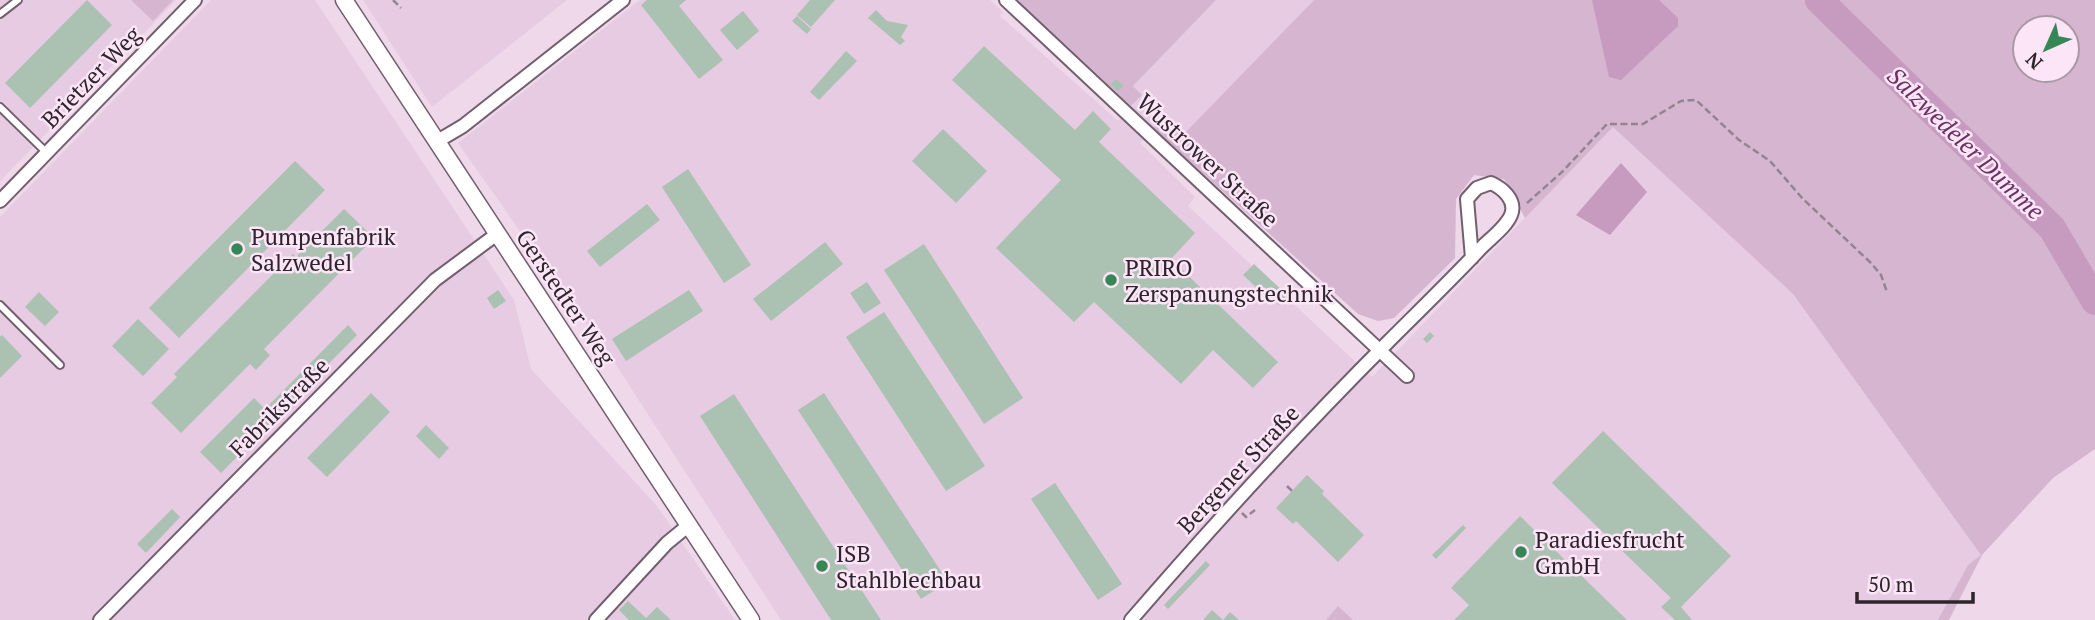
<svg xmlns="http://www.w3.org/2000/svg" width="2095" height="620" viewBox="0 0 2095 620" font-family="'PT Serif',serif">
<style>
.built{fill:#e7cbe2}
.green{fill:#d5b5cf;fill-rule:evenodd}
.water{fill:#c79ac0}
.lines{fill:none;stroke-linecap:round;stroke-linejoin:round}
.river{stroke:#c79ac0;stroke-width:28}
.building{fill:#abc1b1}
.service-casing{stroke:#725f6e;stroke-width:10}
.minor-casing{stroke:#725f6e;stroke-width:16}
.tertiary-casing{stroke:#725f6e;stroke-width:19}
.path{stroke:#948491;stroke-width:2.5;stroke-dasharray:7 3.5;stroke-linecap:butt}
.service{stroke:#fff;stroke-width:6}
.minor{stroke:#fff;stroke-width:12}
.tertiary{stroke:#fff;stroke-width:16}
.poi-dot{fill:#378656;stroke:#fbe5f7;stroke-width:2.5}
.labels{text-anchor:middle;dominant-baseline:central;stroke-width:5;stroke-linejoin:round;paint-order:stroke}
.street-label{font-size:23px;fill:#2e252c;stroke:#fbe5f7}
.poi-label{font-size:23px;fill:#2e252c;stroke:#fbe5f7;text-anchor:start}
.water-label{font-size:24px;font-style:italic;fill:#693262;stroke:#fbe5f7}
</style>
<rect width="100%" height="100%" fill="#eed8ea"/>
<g class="built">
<path d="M0,0H176L0,181Z"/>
<path d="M211,0H315L514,300L531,369L657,506L735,620H0V217Z"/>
<path d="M363,0H567L432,107Z"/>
<path d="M640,0H990L1003,12L1000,16L1118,121L1142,95L1133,86L1216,0H1314L1184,135L1164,116L1140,143L1195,197L1188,206L1372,377L1613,126L1793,294L1982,555L1968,565L1938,620H1353L1338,607L1326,620H781L600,340L584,322L458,143Z"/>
</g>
<g class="green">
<path d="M131,0H173L153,21Z"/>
<path d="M1018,0H1216L1133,86L1142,95L1131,106Z"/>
<path d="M1314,0H2095V449L2053,478L1982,555L1949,620H1938L1968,565L1981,555L1793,294L1613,127L1525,218L1504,179L1474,175L1456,199L1455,258L1394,318L1378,321L1358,314L1153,128L1164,116L1184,134ZM2025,28H2067V70H2025Z"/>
<path d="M1338,606L1353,620H1326Z"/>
</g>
<g class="water">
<path d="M1592,0H1659L1678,18V26L1621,80L1609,77Z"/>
<path d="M1621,163L1647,192L1610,235L1576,215Z"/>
</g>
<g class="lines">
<path class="river" d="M1819,0L2052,228L2095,301"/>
</g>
<g class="building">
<path d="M87,0L112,25L30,108L5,83Z"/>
<path d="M647,0H686L679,6L723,60L699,79L641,5Z"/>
<path d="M810,0H835L811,27L797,15Z"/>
<path d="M876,10L887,21L908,25L901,37L905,41L900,45L868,18Z"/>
<path d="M743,11L759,31L737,50L720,30Z"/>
<path d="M797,16L811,29L807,34L792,21Z"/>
<path d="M984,46L1075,130L1093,111L1111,129L1099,142L1195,233L1171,259L1278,362L1253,388L1213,350L1181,384L1094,302L1074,322L996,248L1061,180L952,80Z"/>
<path d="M846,51L857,61L819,100L810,92Z"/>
<path d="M1116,79L1124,86L1118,91L1111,84Z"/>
<path d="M943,129L987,171L956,203L912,161Z"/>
<path d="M295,161L325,190L179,338L149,308Z"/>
<path d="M688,169L751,265L724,283L662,187Z"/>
<path d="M647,204L660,220L600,267L587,251Z"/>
<path d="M344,209L374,238L264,349L270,355L256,370L250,364L181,433L151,403L177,377L174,374L293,254L296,257Z"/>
<path d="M825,242L843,264L771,321L753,299Z"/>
<path d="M924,244L1023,398L984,424L884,270Z"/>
<path d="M1254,264L1288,296L1279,305L1274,300L1272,302L1243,275Z"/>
<path d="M867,282L881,303L864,314L850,293Z"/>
<path d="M498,290L506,301L494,309L487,298Z"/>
<path d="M689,290L703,311L626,361L612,339Z"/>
<path d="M39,292L59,312L45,326L25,307Z"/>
<path d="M884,312L985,466L946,491L846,337Z"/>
<path d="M138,319L169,349L143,376L112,346Z"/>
<path d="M348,325L357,335L221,473L200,452L254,398L265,409Z"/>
<path d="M1430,332L1434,336L1427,343L1423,339Z"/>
<path d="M2,335L22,356L0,378V337Z"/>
<path d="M371,393L390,412L327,477L307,458Z"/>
<path d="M824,393L948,582L921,599L798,410Z"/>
<path d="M734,394L797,491L881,620H831L700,416Z"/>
<path d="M426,425L449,448L439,459L416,436Z"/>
<path d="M1603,431L1731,556L1681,607L1692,620H1675L1661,607L1671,598L1552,483Z"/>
<path d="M1307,475L1324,491L1322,494L1364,535L1338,562L1296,521L1293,524L1276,508Z"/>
<path d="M1055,483L1122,584L1098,600L1031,499Z"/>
<path d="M172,509L180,517L146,553L137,544Z"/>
<path d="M1520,516L1627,620H1454L1469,605L1451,588Z"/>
<path d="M1463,525L1466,528L1436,559L1432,555Z"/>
<path d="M1206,561L1210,565L1168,609L1164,605Z"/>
<path d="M628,601L646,618L657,607L671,620H629L619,610Z"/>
<path d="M1212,610L1223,620L1230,612L1239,620H1203Z"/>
</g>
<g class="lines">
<defs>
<g id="service">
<path d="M0,14L18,0"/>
<path d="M0,107L47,153"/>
<path d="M0,305L60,365"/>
</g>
<g id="minor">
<path d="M1006,0L1407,376"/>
<path d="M436,142L463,126L623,0"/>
<path d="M0,201L195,0"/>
<path d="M100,620L435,280L497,234"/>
<path d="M596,620L667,543L689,525"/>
<path d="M1131,620C1214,524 1299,431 1388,342C1420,310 1452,279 1482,247C1491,238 1506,227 1511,215C1517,200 1502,188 1491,183L1477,188L1467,199L1472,258"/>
</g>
<path id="tertiary" d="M344,0L751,620"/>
</defs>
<use href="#service" class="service-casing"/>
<use href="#minor" class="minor-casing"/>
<use href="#tertiary" class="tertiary-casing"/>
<g class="path">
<path d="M393,0L401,8"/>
<path d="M1527,203L1562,172L1607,124H1643L1681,101L1696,100L1739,140L1770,161L1803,199L1871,263L1881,275L1887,292"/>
<path d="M1287,486L1292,491"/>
<path d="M1242,513L1246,517L1255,510"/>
</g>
<use href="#service" class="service"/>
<use href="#minor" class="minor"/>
<use href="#tertiary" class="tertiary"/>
</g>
<g class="poi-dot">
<circle cx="237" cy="249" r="7"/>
<circle cx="1111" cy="280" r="7"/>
<circle cx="1521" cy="552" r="7"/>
<circle cx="822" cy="566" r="7"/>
</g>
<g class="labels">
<g class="street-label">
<text transform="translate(91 77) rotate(-46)">Brietzer Weg</text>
<text transform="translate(1208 160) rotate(43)">Wustrower Straße</text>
<text transform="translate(566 297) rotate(56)">Gerstedter Weg</text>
<text transform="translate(279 407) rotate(-45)">Fabrikstraße</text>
<text transform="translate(1238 469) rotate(-47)">Bergener Straße</text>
</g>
<g class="poi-label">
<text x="251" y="236">Pumpenfabrik<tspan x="251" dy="26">Salzwedel</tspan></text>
<text x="1125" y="267">PRIRO<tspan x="1125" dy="26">Zerspanungstechnik</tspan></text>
<text x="1535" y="539">Paradiesfrucht<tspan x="1535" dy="26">GmbH</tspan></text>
<text x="836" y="553">ISB<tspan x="836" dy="26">Stahlblechbau</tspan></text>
</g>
<g class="water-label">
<text transform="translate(1966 143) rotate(44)">Salzwedeler Dumme</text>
</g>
</g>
<g transform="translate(2046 49) rotate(225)"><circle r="33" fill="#fbe5f7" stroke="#a998a6" stroke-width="2"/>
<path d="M0-5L12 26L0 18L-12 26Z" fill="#378656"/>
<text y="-10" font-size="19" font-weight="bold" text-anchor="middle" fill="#2e252c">N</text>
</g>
<path d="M1857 592v10h116v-10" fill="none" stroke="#2e252c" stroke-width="3.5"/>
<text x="1868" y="592" font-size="21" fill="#2e252c" stroke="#fbe5f7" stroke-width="5" paint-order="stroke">50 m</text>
</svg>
